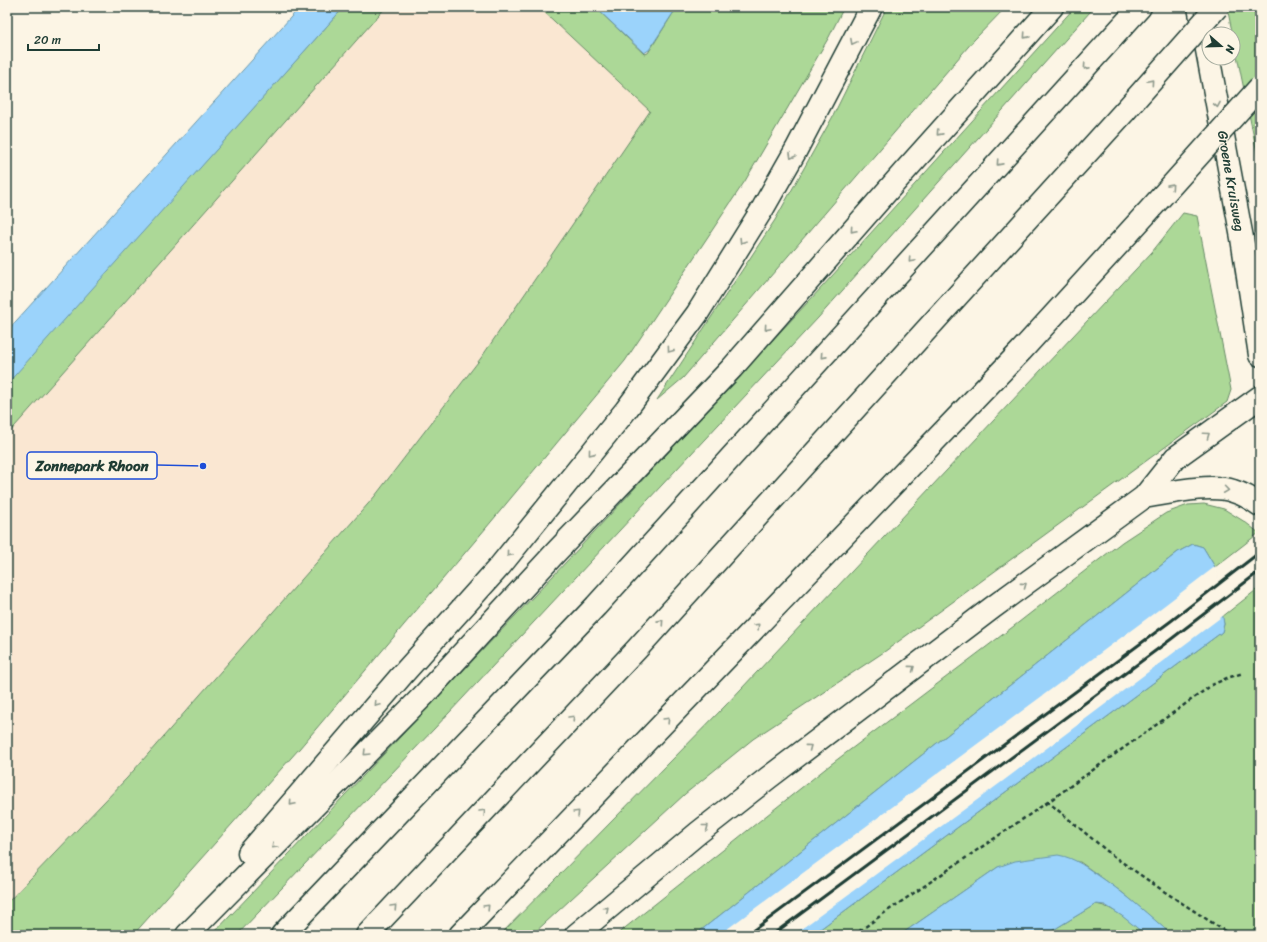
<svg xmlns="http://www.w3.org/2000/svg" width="1267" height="942" viewBox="0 0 1267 942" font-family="Sriracha,sans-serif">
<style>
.built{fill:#fae7d2}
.green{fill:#acd897;stroke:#668a66}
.water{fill:#9bd3fb;stroke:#6997ab}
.pier{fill:#fcf5e5}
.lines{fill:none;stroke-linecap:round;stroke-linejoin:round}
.primary-casing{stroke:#1f3d34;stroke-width:25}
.highway-casing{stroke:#1f3d34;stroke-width:25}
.path{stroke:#1f3d34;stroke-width:2.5;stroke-dasharray:4 3;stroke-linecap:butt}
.primary{stroke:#fcf5e5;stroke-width:22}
.highway{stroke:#fcf5e5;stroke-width:22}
.rail{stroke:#1f3d34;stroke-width:3}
.highway-bridge-casing{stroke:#1f3d34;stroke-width:25;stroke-linecap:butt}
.highway-bridge{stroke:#fcf5e5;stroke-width:22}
.oneway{stroke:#8e998c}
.labels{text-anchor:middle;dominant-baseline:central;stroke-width:3;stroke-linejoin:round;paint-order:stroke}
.street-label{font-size:14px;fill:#1f3d34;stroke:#fcf5e5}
.leader{fill:none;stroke:#1d4ed8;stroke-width:1.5}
.callout-dot{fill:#1d4ed8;stroke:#fcf5e5;stroke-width:1.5}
.callout{fill:#fcf5e5;stroke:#1d4ed8;stroke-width:1.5}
.callout-label{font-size:15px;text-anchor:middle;font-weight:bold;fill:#1f3d34}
</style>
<rect width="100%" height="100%" fill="#fcf5e5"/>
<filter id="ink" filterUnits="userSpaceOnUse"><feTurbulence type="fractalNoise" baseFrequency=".025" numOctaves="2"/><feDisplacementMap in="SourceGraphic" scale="8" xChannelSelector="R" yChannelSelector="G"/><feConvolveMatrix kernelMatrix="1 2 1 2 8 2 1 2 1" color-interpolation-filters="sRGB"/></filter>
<g filter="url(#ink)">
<path class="built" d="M386,7H539L651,110L481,358L375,496L127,778L7,903V435Z"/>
<g class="green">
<path d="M344,7H386L7,435V382Z"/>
<path d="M539,7H595L644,54L648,53L677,7H844L829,37L745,181L625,361L486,528L299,749L133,935H7V903L127,778L375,496L481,358L650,111Z"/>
<path d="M887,7H1006L974,40L683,378L657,400L775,220L832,118Z"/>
<path d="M1075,7H1089L1090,12L818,318L434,729L237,935H212L553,576L822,287Z"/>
<path d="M1227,7H1260V170L1256,148Z"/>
<path d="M1183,213L1197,216L1231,390L1227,402L884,652L753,739L685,794L532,935H500L726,705L1152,252Z"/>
<path d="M1204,504L1224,509L1245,522L1259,533L1215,567L1203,547L1193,544L1178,552L695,935H616L830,765L1014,626L1122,542L1166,513L1188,505Z"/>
<path d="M1260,587V935H1172L1124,894L1080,862L998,867L900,935H812L1222,632L1224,624L1222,617Z"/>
<path d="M1096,904C1115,907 1131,923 1146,935H1045Z"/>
</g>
<g class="water">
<path d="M300,7H344L7,384V331Z"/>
<path d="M595,7H677L649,50L644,53Z"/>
<path d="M1193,544L1203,547L1215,567L1224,624L1222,632L812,935H695L1178,552Z"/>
<path d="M1058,855C1076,858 1087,868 1102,878C1127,895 1149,915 1172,935H1146L1122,916L1105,905L1096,904L1045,935H900L998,867L1015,861Z"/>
</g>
<path class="pier" d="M1216,566L1224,615L1003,781L793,935H719L1153,614Z"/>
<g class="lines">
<defs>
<path id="primary" d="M1199,7L1242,238L1260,355"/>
<g id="highway">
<path d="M1144,497C1169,493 1210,483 1233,491C1243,494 1252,499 1260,505"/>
<path d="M249,853L402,675L500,566L626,410L697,314L763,208L796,150L871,7"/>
<path d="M187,935L423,696L556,552L732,368L903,173L1052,7"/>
<path d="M282,935L596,606L1140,7"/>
<path d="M367,935L636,650L1125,111"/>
<path d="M460,935L1021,351L1145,215"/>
<path d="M576,935L698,833L768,778L992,608L1144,497L1175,458L1260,397"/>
</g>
</defs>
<use href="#primary" class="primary-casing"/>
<use href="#highway" class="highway-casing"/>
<g class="path">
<path d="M854,935L883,914L1048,802"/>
<path d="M1231,935L1165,892L1113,856L1048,802L1212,685L1227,678L1243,673"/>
</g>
<use href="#primary" class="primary"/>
<use href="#highway" class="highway"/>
<g class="rail">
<path d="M747,935L1171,621L1260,552"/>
<path d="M772,935L1170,640L1260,571"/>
</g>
<defs>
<g id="highway-bridge">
<path d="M1125,111L1217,7"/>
<path d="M1145,215L1260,87"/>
</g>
</defs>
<use href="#highway-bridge" class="highway-bridge-casing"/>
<use href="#highway-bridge" class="highway-bridge"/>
</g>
<defs><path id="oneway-chevron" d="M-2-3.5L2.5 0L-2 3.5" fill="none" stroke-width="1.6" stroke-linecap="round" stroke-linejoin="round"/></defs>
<g class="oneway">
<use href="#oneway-chevron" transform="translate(1026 36) rotate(132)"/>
<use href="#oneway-chevron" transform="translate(853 42) rotate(118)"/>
<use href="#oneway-chevron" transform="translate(1086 67) rotate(132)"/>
<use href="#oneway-chevron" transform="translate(1151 82) rotate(-49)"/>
<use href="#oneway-chevron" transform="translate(1217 105) rotate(80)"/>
<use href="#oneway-chevron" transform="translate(939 133) rotate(132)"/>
<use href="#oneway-chevron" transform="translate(792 156) rotate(120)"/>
<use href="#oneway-chevron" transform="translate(999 163) rotate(132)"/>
<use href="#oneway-chevron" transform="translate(1171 186) rotate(-48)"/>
<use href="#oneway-chevron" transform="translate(853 230) rotate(131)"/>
<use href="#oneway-chevron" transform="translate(742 241) rotate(122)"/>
<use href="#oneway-chevron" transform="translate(911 260) rotate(132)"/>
<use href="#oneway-chevron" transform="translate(767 328) rotate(131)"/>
<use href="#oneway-chevron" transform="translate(670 350) rotate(126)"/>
<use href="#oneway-chevron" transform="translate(823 356) rotate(132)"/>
<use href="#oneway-chevron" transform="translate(1207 435) rotate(-35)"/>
<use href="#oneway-chevron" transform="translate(591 453) rotate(129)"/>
<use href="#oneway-chevron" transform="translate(1226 490) rotate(8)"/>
<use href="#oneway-chevron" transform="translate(509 554) rotate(129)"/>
<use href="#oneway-chevron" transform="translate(1024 585) rotate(-36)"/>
<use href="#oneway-chevron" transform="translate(661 622) rotate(-48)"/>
<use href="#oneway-chevron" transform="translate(757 626) rotate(-46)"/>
<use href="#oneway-chevron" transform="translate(912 668) rotate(-37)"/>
<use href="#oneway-chevron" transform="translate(377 704) rotate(131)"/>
<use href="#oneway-chevron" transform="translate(572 718) rotate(-47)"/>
<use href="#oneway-chevron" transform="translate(667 720) rotate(-46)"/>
<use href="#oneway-chevron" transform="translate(809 747) rotate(-37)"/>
<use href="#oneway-chevron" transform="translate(366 753) rotate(135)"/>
<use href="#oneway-chevron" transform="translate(292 803) rotate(131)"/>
<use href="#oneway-chevron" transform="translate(483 812) rotate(-47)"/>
<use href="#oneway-chevron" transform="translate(577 813) rotate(-46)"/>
<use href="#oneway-chevron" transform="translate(706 827) rotate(-38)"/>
<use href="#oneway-chevron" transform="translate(274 846) rotate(135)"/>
<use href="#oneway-chevron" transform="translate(394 907) rotate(-47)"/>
<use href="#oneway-chevron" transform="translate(487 907) rotate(-46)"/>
<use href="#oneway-chevron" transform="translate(606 909) rotate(-40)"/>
</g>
</g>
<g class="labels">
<g class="street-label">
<text transform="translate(1231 181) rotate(80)">Groene Kruisweg</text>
</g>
</g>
<path class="leader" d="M203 466L157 465"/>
<circle class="callout-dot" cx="203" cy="466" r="4"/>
<rect class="callout" x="27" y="452" width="130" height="27" rx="4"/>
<g class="callout-label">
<text x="92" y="471">Zonnepark Rhoon</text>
</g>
<rect width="1267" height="942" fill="none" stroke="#fcf5e5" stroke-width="24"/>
<rect x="12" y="12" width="1243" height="918" fill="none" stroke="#1f3d34" stroke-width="1.5" filter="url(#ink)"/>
<g transform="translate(1221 46) rotate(110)"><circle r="19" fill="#fcf5e5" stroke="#a4ab9e"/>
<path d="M0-3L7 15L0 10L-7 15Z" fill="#1f3d34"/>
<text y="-6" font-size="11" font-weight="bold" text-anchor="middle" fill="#1f3d34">N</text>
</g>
<path d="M28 44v6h71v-6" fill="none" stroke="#1f3d34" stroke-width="2"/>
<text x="34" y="44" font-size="12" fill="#1f3d34" stroke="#fcf5e5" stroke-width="3" paint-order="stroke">20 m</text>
</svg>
